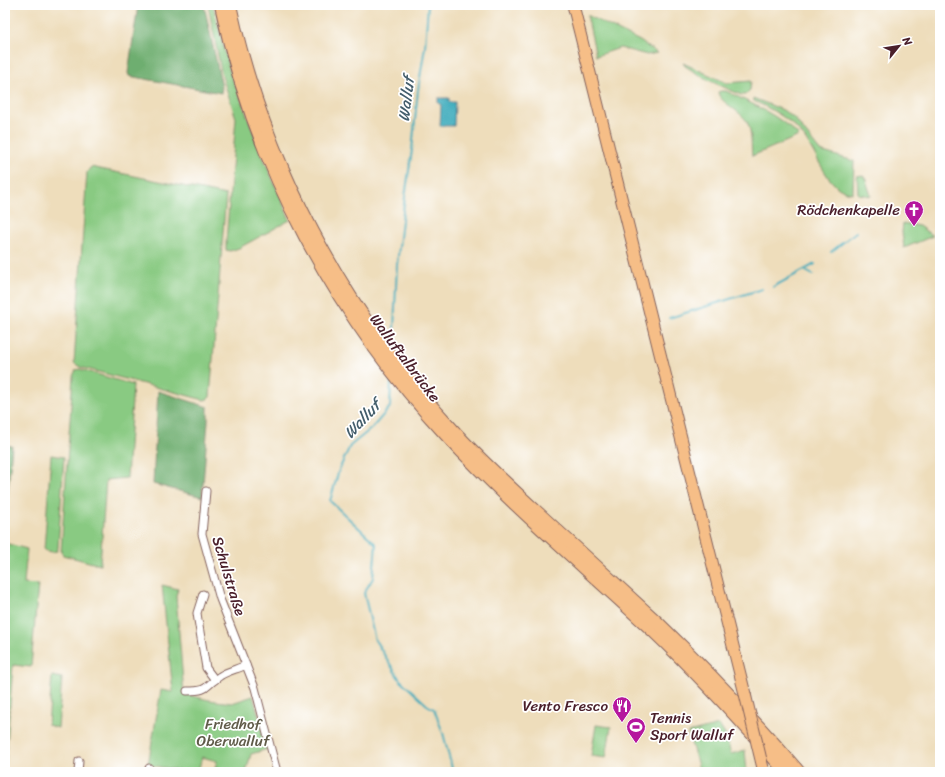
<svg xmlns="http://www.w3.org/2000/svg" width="945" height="777" viewBox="0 0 945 777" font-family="Sriracha,sans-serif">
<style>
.green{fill:#89ca82;stroke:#6a7456}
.forest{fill:#6eae70;stroke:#5c664e}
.water{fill:#3dabbc;stroke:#446574}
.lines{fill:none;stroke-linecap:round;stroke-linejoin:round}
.stream{stroke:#3dabbc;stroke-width:2}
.minor-casing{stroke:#83625d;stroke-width:9}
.primary-casing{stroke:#83625d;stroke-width:13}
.trunk-casing{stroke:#83625d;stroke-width:14}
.minor{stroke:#fff;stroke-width:7}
.primary{stroke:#f6be87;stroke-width:11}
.trunk{stroke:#f6be87;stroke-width:12}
.primary-bridge-casing{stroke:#83625d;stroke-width:13;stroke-linecap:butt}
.primary-bridge{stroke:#f6be87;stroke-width:11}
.labels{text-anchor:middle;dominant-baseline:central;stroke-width:3.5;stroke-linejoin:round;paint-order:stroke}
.poi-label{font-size:15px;fill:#4a1f2b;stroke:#fff;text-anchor:end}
.street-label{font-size:15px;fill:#4a1f2b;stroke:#fff}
.park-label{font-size:15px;fill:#605b49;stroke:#fff}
.water-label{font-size:16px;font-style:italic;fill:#445e6c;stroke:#fff}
</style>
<rect width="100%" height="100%" fill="#fff"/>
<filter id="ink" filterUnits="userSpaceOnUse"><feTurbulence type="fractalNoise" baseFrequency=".025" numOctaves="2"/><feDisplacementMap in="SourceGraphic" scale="8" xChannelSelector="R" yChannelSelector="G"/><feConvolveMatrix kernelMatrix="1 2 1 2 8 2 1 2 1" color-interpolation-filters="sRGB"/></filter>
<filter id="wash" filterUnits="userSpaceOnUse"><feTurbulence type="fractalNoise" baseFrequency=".012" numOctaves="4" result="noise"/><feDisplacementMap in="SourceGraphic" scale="16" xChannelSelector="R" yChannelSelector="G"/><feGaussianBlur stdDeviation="0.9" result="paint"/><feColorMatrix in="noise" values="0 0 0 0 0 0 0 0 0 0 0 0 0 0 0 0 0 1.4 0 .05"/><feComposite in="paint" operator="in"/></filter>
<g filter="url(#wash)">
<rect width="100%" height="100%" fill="#edb"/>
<g class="green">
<path d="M208,5H213L229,69L234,83L238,91L258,145L290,220L239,248L230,251L226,250V242L236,118L222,76Z"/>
<path d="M587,15L640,41L657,53L647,55L620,48L596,56Z"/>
<path d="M683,63L727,83L751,81L750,90L745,95H741L706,79L685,66Z"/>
<path d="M721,91H726C752,104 779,115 799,136L752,156C751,146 752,133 748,124C743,111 719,103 718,92Z"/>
<path d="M753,98L783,110L795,119L820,151L854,161L853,192L851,193C846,192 841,190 837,187C823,175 813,147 800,132C788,118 771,109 754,101Z"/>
<path d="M91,167L226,195L210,397L208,399L204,400L80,367L74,363L87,172Z"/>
<path d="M863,175L866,180L871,196L858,194L857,176Z"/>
<path d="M903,223L919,226L933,236L904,248L902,232Z"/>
<path d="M80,369L133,385L127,478L106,480L100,565L63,555L61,552L73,376L76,370Z"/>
<path d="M51,455L64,457L58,548L57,551L52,552L44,550Z"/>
<path d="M5,543L27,549L24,584L38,585L31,667L13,665L5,772Z"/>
<path d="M162,585L178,589L176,596L184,694L209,700L232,703L253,696L268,749L251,754L246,772H214L217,761L202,757L198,772H189L148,765L161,690L173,692Z"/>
<path d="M52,676L62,678L58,728L48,725Z"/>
<path d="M596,725L611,727L606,758L591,756Z"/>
<path d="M719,725L726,736L731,754L745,750L747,772H698L699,769L688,733Z"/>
</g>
<g class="forest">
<path d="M138,5H204L222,87L221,93L129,76L128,73Z"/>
<path d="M158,391L208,407V421L202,497L153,484Z"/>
<path d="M5,445L12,446L5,525Z"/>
</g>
<path class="water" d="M438,98H449V102H455L454,126H440L441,105L438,103Z"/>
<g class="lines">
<g class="stream">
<path d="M831,252L856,232"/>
<path d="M804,270L813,275"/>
<path d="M773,287L815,264"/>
<path d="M669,318L762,289"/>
<path d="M393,350L397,265L403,211L412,150L418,90L425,47L428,5"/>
<path d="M391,378L390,407L372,428L350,446L339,470L330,501L376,544L373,578L364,593L375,640L400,680L427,705L434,709L443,733L453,772"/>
</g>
</g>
</g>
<g filter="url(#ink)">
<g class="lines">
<defs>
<g id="minor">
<path d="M206,491L202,534L220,599L255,688L277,772"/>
<path d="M203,594L197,613L198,620L206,668L215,680"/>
<path d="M187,691C210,691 203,687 220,676C227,671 238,669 246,665"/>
<path d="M78,772L79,761"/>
<path d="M148,772L149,768"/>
</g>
<path id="primary" d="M573,5L745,694"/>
<g id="trunk">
<path d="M221,5C254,165 336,317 447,436C511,505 584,566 652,630C699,675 743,723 786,772"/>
<path d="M230,5C264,163 343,310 452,429C478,458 507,484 536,511C576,548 617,585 658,623C707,670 754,720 799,772"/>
</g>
</defs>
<use href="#minor" class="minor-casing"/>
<use href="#primary" class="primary-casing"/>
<use href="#trunk" class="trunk-casing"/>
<use href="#minor" class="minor"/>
<use href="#primary" class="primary"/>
<use href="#trunk" class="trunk"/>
<defs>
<path id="primary-bridge" d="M745,694L763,768"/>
</defs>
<use href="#primary-bridge" class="primary-bridge-casing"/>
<use href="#primary-bridge" class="primary-bridge"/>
</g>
</g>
<defs>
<symbol id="church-pin" viewBox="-11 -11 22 30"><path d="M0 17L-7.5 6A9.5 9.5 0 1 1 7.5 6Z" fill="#b5179e" stroke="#fff"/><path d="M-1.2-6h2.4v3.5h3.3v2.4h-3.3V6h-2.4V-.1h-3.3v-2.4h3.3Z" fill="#fff"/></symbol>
<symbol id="restaurant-pin" viewBox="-11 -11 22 30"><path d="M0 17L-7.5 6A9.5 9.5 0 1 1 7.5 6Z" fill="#b5179e" stroke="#fff"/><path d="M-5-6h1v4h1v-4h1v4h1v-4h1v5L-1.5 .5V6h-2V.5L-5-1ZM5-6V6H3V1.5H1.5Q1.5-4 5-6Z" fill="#fff"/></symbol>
<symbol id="stadium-pin" viewBox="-11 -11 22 30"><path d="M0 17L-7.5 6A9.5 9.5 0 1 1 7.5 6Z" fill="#b5179e" stroke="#fff"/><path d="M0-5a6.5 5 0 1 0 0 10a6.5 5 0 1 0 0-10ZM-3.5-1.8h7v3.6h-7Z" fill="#fff"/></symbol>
</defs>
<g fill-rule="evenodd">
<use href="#church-pin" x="903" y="199" width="22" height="30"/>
<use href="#restaurant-pin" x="611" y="695" width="22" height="30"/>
<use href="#stadium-pin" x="625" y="716" width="22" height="30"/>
</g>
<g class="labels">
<g class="poi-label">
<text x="900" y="210">Rödchenkapelle</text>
<text x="608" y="706">Vento Fresco</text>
<text x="650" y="718" text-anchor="start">Tennis<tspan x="650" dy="17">Sport Walluf</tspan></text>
</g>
<g class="street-label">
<text transform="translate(405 358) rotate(53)">Walluftalbrücke</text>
<text transform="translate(229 576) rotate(73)">Schulstraße</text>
</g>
<g class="park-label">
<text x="233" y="724">Friedhof<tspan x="233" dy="17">Oberwalluf</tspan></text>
</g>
<g class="water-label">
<text transform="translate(406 99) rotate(-83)">Walluf</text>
<text transform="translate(362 419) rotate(-47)">Walluf</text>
</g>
</g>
<rect width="945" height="777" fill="none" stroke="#fff" stroke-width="20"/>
<g transform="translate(899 46) rotate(60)" stroke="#ffffff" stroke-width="3" paint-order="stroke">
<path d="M0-3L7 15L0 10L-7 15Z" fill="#4a1f2b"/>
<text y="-6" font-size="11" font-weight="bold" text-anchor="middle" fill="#4a1f2b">N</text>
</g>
</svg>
